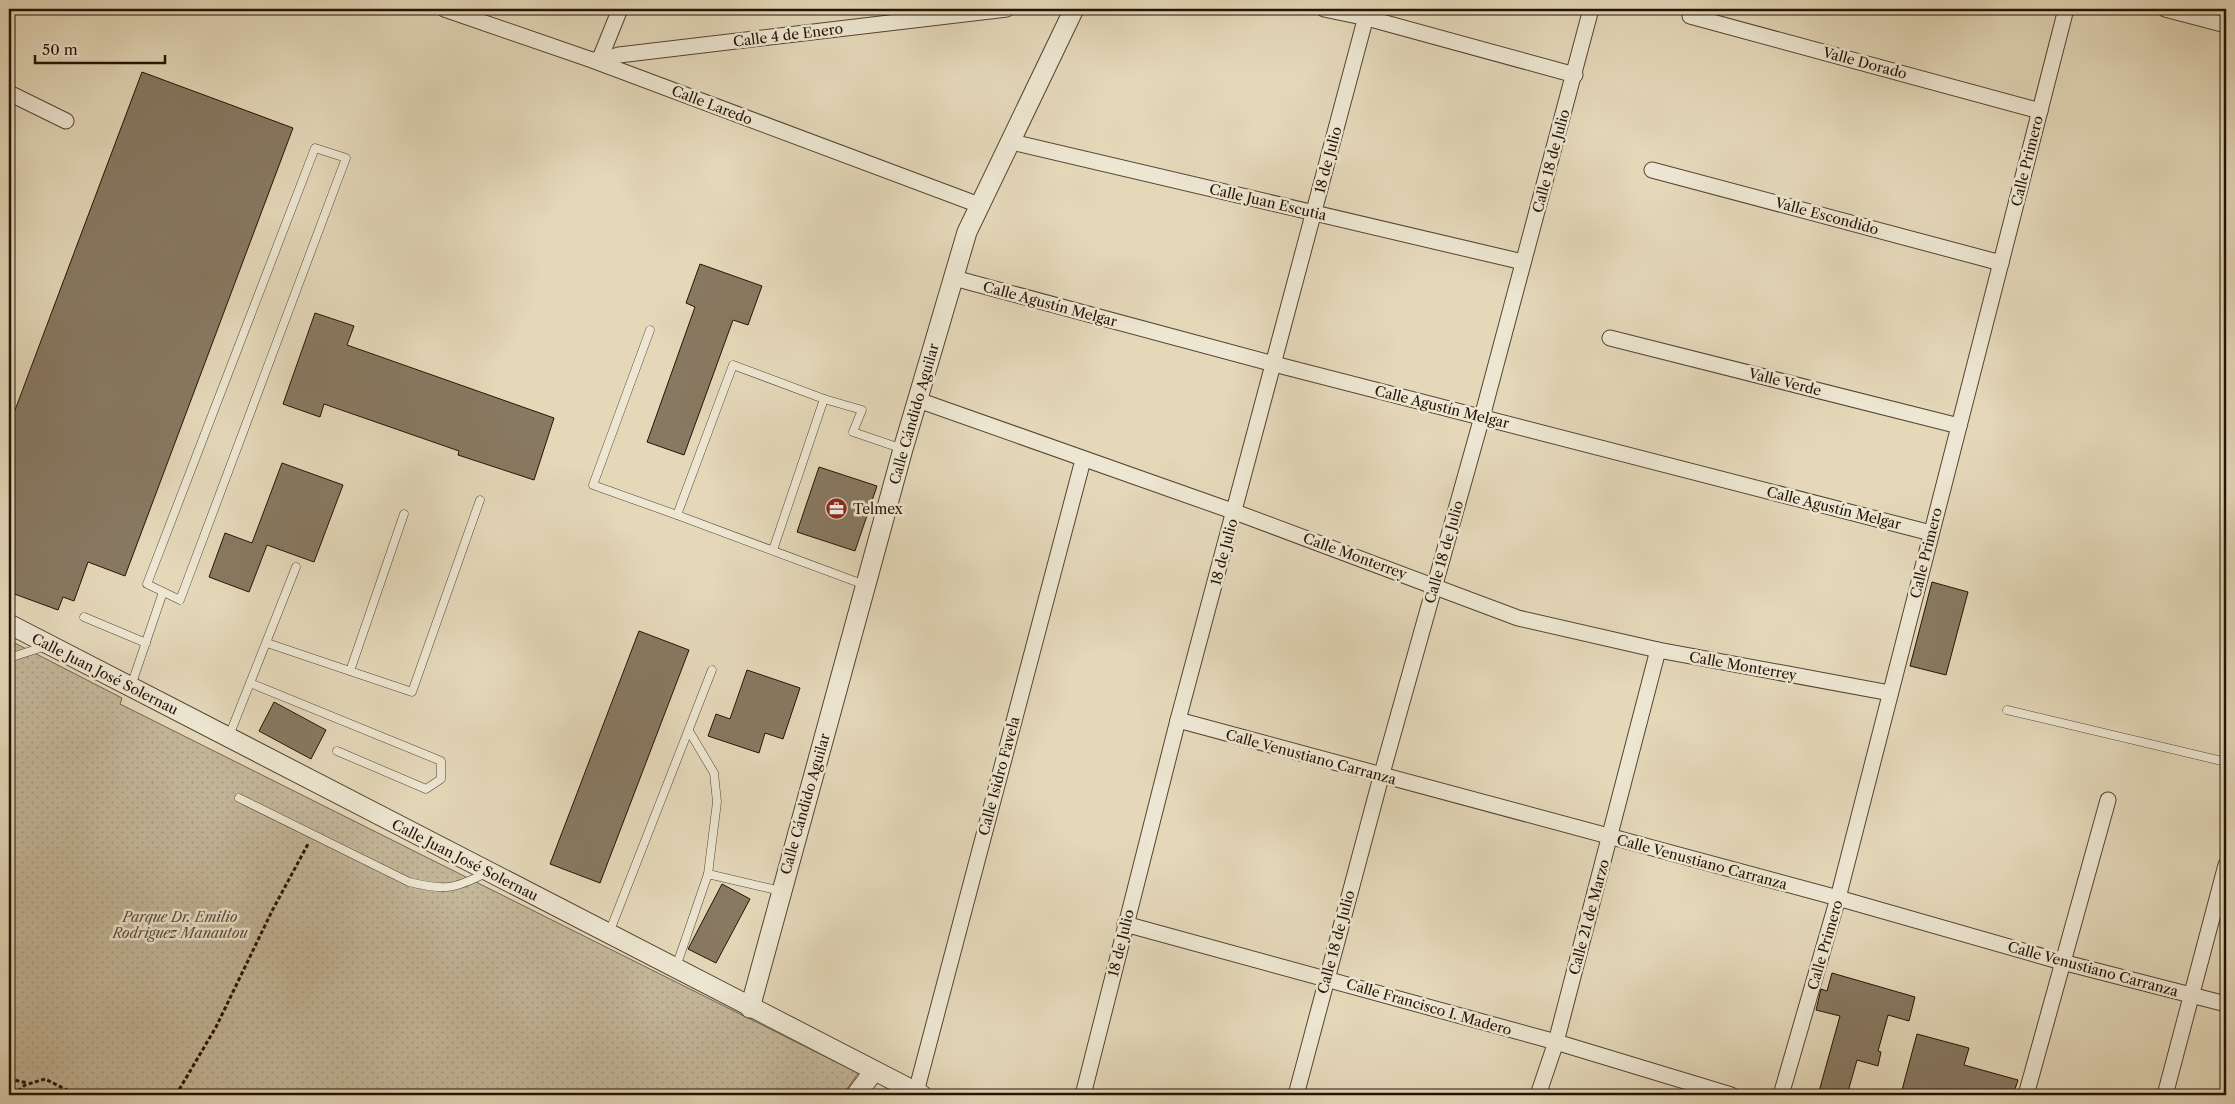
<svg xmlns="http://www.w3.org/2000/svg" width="2235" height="1104" viewBox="0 0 2235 1104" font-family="'Libre Caslon Text',serif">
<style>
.park{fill:url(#park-dots);stroke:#74654e}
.building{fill:#887962;stroke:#251303}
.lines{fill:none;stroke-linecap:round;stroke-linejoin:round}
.service-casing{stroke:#554430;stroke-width:9}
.minor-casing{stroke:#554430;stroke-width:17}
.tertiary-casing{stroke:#554430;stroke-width:21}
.path{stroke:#251303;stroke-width:3;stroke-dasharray:4 2.5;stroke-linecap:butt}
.service{stroke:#ede6d2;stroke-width:8}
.minor{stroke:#ede6d2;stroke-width:15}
.tertiary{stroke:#ede6d2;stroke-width:19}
.labels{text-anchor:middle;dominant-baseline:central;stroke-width:5;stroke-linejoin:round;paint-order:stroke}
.street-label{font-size:14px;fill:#251303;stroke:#ede6d2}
.poi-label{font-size:14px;fill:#251303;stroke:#ede6d2;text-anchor:start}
.park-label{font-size:14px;font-style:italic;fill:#5d4c38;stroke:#ede6d2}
</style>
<defs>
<pattern id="park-dots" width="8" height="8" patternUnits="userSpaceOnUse" patternTransform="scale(1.25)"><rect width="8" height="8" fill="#c4b79a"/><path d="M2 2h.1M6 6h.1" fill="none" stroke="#a89c83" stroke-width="1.8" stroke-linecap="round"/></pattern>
</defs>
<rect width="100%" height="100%" fill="#e4d8b9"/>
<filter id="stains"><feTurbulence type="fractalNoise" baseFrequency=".004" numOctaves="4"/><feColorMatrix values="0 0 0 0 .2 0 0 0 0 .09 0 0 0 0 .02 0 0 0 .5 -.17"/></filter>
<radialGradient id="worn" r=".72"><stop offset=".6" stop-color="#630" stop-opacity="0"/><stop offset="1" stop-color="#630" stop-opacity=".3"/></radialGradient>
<path class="park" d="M9,640L122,698L120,704L858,1073L843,1095H9Z"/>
<g class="building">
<path d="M142,72L293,128L125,576L88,562L74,601L63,597L58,610L9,592V426Z"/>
<path d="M700,264L762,286L748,325L733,320L684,455L647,442L695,307L686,303Z"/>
<path d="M315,313L354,326L347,345L554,418L534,480L458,455L459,451L324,404L320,417L283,404Z"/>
<path d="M282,463L343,485L314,562L267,545L249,592L209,577L225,533L252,543Z"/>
<path d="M819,467L877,486L855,551L797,532Z"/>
<path d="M1932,582L1968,592L1946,675L1910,666Z"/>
<path d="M639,631L689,650L600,883L550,864Z"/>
<path d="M747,670L800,688L783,739L765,733L759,753L708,736L716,714L730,719Z"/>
<path d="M274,702L326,730L311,759L259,731Z"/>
<path d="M722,884L750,899L716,963L688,949Z"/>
<path d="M1832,973L1915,997L1909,1021L1888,1015L1878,1051L1881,1052L1878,1066L1857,1060L1847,1095H1818L1840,1016L1816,1010L1821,989L1827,991Z"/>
<path d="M1917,1034L1969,1048L1964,1065L2018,1080L2013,1095H1914V1093L1902,1090Z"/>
</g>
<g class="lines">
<defs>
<g id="service">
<path d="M315,148L346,158L180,600L147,584Z"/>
<path d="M650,330L593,485L677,515"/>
<path d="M824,399L862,410L853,432L903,449"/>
<path d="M773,550L824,399L733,365L677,515L865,585"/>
<path d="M84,617L146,643"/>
<path d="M267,643L412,692L480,500"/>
<path d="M9,658L46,646"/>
<path d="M350,671L404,514"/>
<path d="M250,683L441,761V779L426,789L337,751"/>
<path d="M131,686L163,592"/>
<path d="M2007,710L2226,762"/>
<path d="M689,731L714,773L717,802L708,874"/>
<path d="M229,736L296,567"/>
<path d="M239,798L409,882C445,891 454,889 486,873"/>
<path d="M609,933L712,670"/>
<path d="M676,967L708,874L781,891"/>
</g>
<g id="minor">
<path d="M444,9L592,60L979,205"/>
<path d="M1324,9L1367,18L1575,75"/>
<path d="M2165,9L2226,25"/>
<path d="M1690,16L2040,111"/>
<path d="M593,60L599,61L620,9"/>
<path d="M599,61L619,55L1007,9"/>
<path d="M9,93L66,121"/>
<path d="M1012,142L1523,262"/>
<path d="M1652,170L2001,263"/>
<path d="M954,278L1274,364L1931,533"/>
<path d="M1610,338L1959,426"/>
<path d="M918,400L1235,512L1518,618L1658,650L1890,693"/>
<path d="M1178,720L1838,898L2062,962L2226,1004"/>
<path d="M1125,924L1556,1042L1731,1095"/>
<path d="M916,1092L1083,460"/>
<path d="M1083,1095L1178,720L1368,9"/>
<path d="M1296,1095L1381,777L1482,417L1591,9"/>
<path d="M1538,1095L1556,1042L1658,650"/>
<path d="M1781,1095L1838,898L2066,9"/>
<path d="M2026,1095L2108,800"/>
<path d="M2165,1095L2226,865"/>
</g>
<g id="tertiary">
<path d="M9,624L922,1095"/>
<path d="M750,1008L903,449L967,232L1074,9"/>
<path d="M856,1095L874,1071"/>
</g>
</defs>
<use href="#service" class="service-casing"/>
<use href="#minor" class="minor-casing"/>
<use href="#tertiary" class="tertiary-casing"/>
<g class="path">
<path d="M9,1079L28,1083"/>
<path d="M13,1095L25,1085L45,1079L77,1095"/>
<path d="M176,1095L216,1027L272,911L308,844"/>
</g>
<use href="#service" class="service"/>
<use href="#minor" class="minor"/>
<use href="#tertiary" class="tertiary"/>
</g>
<defs>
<symbol id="office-disc" viewBox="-11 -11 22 22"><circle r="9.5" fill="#8f2418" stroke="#ede6d2"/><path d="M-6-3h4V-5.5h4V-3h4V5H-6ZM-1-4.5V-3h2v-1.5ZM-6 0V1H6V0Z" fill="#fff"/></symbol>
</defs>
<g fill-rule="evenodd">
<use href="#office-disc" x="824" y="496" width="25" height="25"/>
</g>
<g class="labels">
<g class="street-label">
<text transform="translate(788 35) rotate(-7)">Calle 4 de Enero</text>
<text transform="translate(1865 63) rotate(15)">Valle Dorado</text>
<text transform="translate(712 105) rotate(21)">Calle Laredo</text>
<text transform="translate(1328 160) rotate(-75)">18 de Julio</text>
<text transform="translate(1551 161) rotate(-75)">Calle 18 de Julio</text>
<text transform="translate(2027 161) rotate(-76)">Calle Primero</text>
<text transform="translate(1268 202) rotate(13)">Calle Juan Escutia</text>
<text transform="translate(1827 216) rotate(15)">Valle Escondido</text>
<text transform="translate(1050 304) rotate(15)">Calle Agustín Melgar</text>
<text transform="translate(1785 382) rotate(14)">Valle Verde</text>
<text transform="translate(1442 407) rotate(14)">Calle Agustín Melgar</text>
<text transform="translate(914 414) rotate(-74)">Calle Cándido Aguilar</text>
<text transform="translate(1834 508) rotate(14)">Calle Agustín Melgar</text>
<text transform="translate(1224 552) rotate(-75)">18 de Julio</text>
<text transform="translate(1444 552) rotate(-74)">Calle 18 de Julio</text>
<text transform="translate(1926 553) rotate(-76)">Calle Primero</text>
<text transform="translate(1355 556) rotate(20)">Calle Monterrey</text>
<text transform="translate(1743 666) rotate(10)">Calle Monterrey</text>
<text transform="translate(105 674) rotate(27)">Calle Juan José Solernau</text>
<text transform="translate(1311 757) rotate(15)">Calle Venustiano Carranza</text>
<text transform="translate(999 776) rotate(-75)">Calle Isidro Favela</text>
<text transform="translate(805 804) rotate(-74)">Calle Cándido Aguilar</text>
<text transform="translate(465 860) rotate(27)">Calle Juan José Solernau</text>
<text transform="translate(1702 862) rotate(15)">Calle Venustiano Carranza</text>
<text transform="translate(1589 917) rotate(-75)">Calle 21 de Marzo</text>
<text transform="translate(1336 942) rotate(-75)">Calle 18 de Julio</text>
<text transform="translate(1121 943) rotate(-76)">18 de Julio</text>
<text transform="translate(1825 945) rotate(-74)">Calle Primero</text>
<text transform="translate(2093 969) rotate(15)">Calle Venustiano Carranza</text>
<text transform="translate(1429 1007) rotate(16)">Calle Francisco I. Madero</text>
</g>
<g class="poi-label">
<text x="853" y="509">Telmex</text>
</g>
<g class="park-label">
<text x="180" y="917">Parque Dr. Emilio<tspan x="180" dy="16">Rodriguez Manautou</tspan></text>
</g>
</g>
<rect width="2235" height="1104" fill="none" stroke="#e4d8b9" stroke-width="30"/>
<rect x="10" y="10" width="2215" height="1084" fill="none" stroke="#251303" stroke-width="2.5"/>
<rect x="15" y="15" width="2205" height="1074" fill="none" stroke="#251303"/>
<path d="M35 55v8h130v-8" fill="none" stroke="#251303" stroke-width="2.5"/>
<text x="42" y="55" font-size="15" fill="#251303" stroke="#ede6d2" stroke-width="4" paint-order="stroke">50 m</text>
<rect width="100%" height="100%" filter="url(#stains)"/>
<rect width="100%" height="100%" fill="url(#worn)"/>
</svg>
